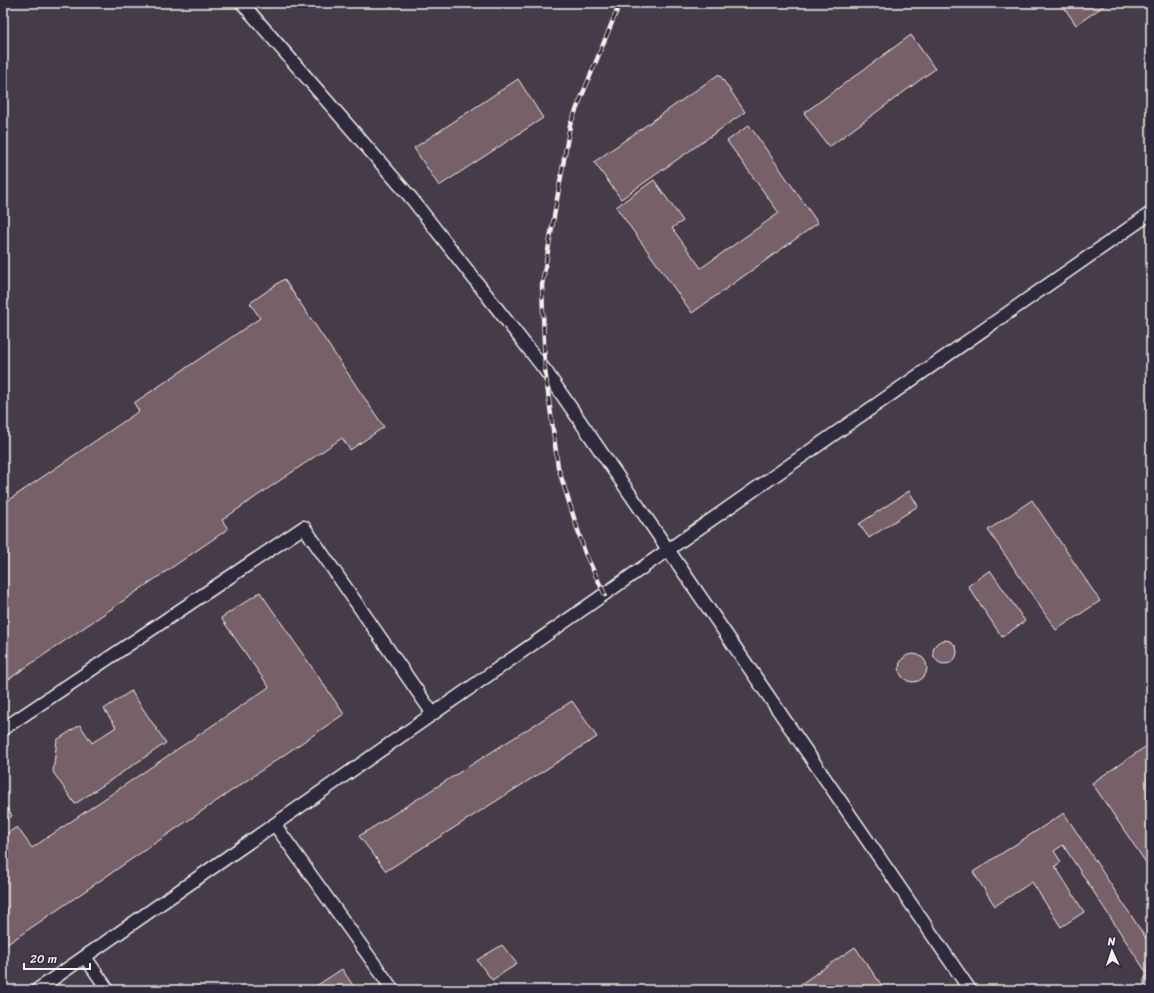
<svg xmlns="http://www.w3.org/2000/svg" width="1154" height="993" viewBox="0 0 1154 993" font-family="Sriracha,sans-serif">
<style>
.built{fill:#453a4a}
.building{fill:#776067;stroke:#f4f1e8}
.lines{fill:none;stroke-linecap:round;stroke-linejoin:round}
.lane-casing{stroke:#f4f1e8;stroke-width:15}
.lane{stroke:#2f2a3d;stroke-width:12}
.rail-casing{stroke:#f4f1e8;stroke-width:4.5}
.rail{stroke:#2f2a3d;stroke-width:3;stroke-dasharray:9;stroke-linecap:butt}
</style>
<rect width="100%" height="100%" fill="#2f2a3d"/>
<filter id="ink" filterUnits="userSpaceOnUse"><feTurbulence type="fractalNoise" baseFrequency=".025" numOctaves="2"/><feDisplacementMap in="SourceGraphic" scale="8" xChannelSelector="R" yChannelSelector="G"/><feConvolveMatrix kernelMatrix="1 2 1 2 8 2 1 2 1" color-interpolation-filters="sRGB"/></filter>
<g filter="url(#ink)">
<rect class="built" x="3" y="3" width="1148" height="987"/>
<g class="building">
<path d="M1061,3H1108L1076,25Z"/>
<path d="M911,35L935,69L829,147L804,113Z"/>
<path d="M719,74L745,112L621,199L594,162Z"/>
<path d="M518,79L543,118L439,186L414,148Z"/>
<path d="M749,125L818,223L692,313L616,207L654,180L683,221L672,228L701,268L779,213L727,141Z"/>
<path d="M284,279L384,427L350,450L342,438L222,520L228,529L3,683V504L139,411L134,403L260,318L250,303Z"/>
<path d="M909,491L918,506L869,538L859,524Z"/>
<path d="M1032,500L1100,601L1056,630L988,530Z"/>
<path d="M990,570L1025,621L1002,637L968,586Z"/>
<path d="M260,592L344,714L3,947V836L17,827L32,848L269,687L221,618Z"/>
<circle cx="945" cy="652" r="12"/>
<circle cx="913" cy="668" r="14"/>
<path d="M131,691L166,743L75,804L53,772L57,740L80,725L92,743L116,727L104,709Z"/>
<path d="M572,701L597,737L386,871L359,836Z"/>
<path d="M1151,743V870L1092,783Z"/>
<path d="M3,802L12,816L3,822Z"/>
<path d="M1064,813L1151,946V975H1148L1063,845L1054,851L1061,862L1055,866L1084,912L1061,927L1032,882L995,906L973,872Z"/>
<path d="M502,945L517,964L492,980L477,960Z"/>
<path d="M855,947L885,990H792Z"/>
<path d="M342,969L356,990H310Z"/>
<path d="M1150,975H1151V989L1144,985V980L1146,976Z"/>
</g>
<g class="lines">
<defs>
<g id="lane">
<path d="M242,3L412,199L545,370L970,990"/>
<path d="M3,729L304,527L433,714"/>
<path d="M275,825L393,990"/>
<path d="M85,957L108,990"/>
<path d="M37,990L1151,213"/>
</g>
</defs>
<use href="#lane" class="lane-casing"/>
<use href="#lane" class="lane"/>
<defs>
<path id="rail" d="M605,595L585,553L558,467L545,370L542,285L570,125L620,3"/>
</defs>
<use href="#rail" class="rail-casing"/>
<use href="#rail" class="rail"/>
</g>
</g>
<rect width="1154" height="993" fill="none" stroke="#2f2a3d" stroke-width="16"/>
<rect x="8" y="8" width="1138" height="977" fill="none" stroke="#f4f1e8" stroke-width="1.5" filter="url(#ink)"/>
<g transform="translate(1112 951) rotate(357)" stroke="#2f2a3d" stroke-width="3" paint-order="stroke">
<path d="M0-3L7 15L0 10L-7 15Z" fill="#f4f1e8"/>
<text y="-6" font-size="11" font-weight="bold" text-anchor="middle" fill="#f4f1e8">N</text>
</g>
<path d="M24 963v6h66v-6" fill="none" stroke="#f4f1e8" stroke-width="2"/>
<text x="30" y="963" font-size="12" fill="#f4f1e8" stroke="#2f2a3d" stroke-width="3" paint-order="stroke">20 m</text>
</svg>
